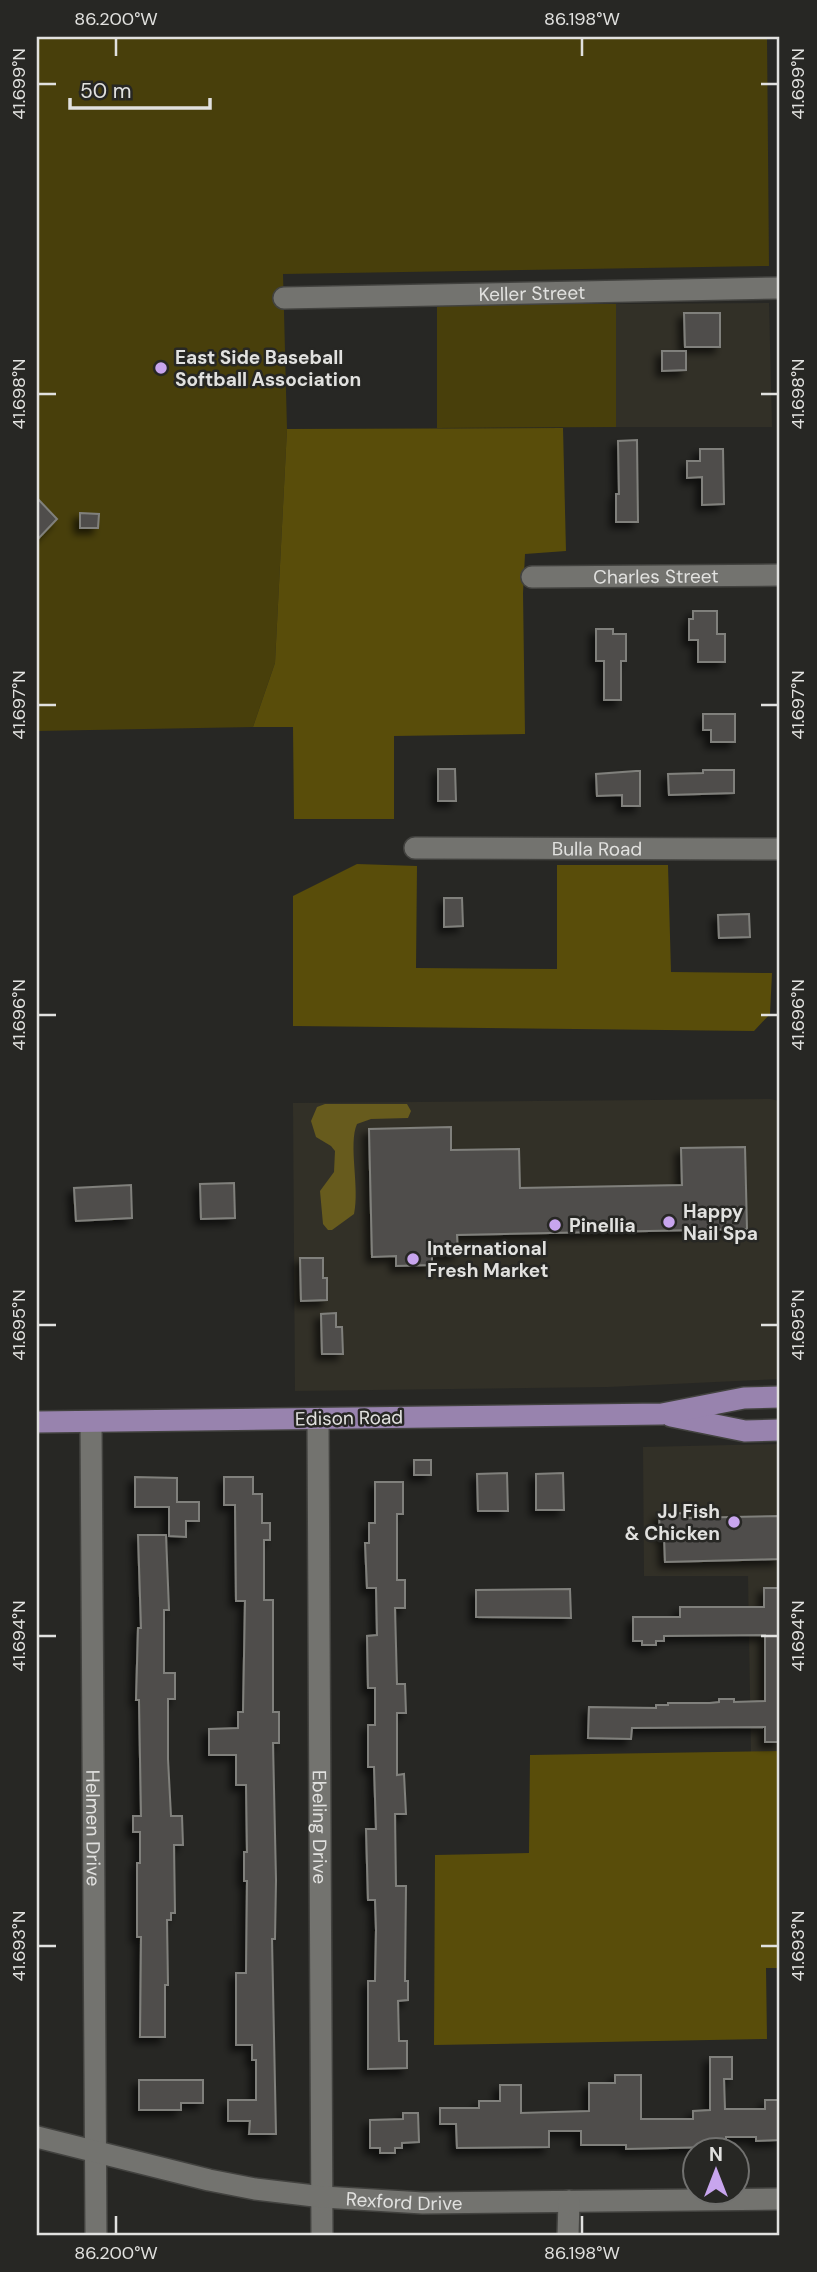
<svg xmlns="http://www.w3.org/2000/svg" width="817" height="2272" viewBox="0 0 817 2272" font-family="'DM Sans',sans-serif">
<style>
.built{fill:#323027}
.green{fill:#483f0b}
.forest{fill:#594d0a}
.water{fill:#675b1d}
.building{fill:#4f4e4b;stroke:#80807c;stroke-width:2;filter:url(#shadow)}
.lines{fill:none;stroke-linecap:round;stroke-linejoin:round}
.minor-casing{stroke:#42423f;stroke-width:24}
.major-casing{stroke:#42423f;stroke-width:24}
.minor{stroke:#73736f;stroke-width:21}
.major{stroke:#9883ae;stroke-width:21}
.ticks{fill:none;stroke:#e1e1df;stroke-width:2.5}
.poi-dot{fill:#c8a5ee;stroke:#272724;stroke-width:2.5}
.labels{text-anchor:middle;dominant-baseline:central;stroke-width:5;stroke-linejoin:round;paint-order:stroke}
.street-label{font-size:19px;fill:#e1e1df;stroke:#272724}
.poi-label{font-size:19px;font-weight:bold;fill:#e1e1df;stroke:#272724;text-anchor:start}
.neatline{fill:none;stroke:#e1e1df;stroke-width:2.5}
.ticks-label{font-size:18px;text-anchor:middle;fill:#e1e1df}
</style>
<defs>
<filter id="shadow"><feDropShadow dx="-5.5" dy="5.5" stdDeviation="3.5" flood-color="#0009"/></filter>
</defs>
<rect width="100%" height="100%" fill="#272724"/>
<g class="built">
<path d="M769,303L772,427H616V304Z"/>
<path d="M770,1099L780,1101V1379L608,1387L295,1391L293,1103Z"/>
<path d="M780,1444V1751L751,1752L748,1576H644L643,1447Z"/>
</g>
<g class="green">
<path d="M37,37H767L769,266L283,274L287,429L275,663L253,727L37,731Z"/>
<path d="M437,304H616V427L437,428Z"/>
</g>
<g class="forest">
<path d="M563,428L566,551L525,554L523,593L525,734L394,736V819H294L293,727H253L275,663L287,429Z"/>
<path d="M357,864L417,866L416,968L557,969V865H668L671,972L772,973L770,1014L754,1031L293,1026V896Z"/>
<path d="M780,1751V1968H766L767,2039L434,2045L435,1855L529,1853L530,1755Z"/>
</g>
<path class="water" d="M325,1104H407L411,1111L408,1118L371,1119L357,1124C348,1144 360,1188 354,1214L332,1230H328L323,1224L320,1191L334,1172L335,1151L331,1146L316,1137L311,1121L317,1107Z"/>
<g class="building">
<path d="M684,313H720V347H685Z"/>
<path d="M662,351H686V370L662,371Z"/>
<path d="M637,440L638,522H616V494H619L618,441Z"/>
<path d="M700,449H723L724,504L702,505V477L687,478V461H700Z"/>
<path d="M37,498L57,519L37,540Z"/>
<path d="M80,513L99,514L98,528H80Z"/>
<path d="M693,611H717V634H725V662H698V640H689V619H693Z"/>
<path d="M596,629H613V634H626V661H621V700H604V661H596Z"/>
<path d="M703,714H735V742H711V730H703Z"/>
<path d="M438,769H455L456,801H438Z"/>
<path d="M703,770H734V793L669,795L668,774L703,773Z"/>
<path d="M636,771H640V806H622V795L597,796L596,774Z"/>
<path d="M444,898H462L463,926L444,927Z"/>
<path d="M749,914L750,937L719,938L718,915Z"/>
<path d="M451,1127V1150L519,1149L520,1188L682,1185L681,1148L745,1147L747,1229L457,1235L458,1254L432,1255V1265L396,1266V1256L372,1257L369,1129Z"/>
<path d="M234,1183L235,1218L201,1219L200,1184Z"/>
<path d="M131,1185L132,1218L76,1221L74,1188Z"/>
<path d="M300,1258H323V1278H327V1300L301,1301Z"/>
<path d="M336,1313V1327H342L343,1354H322L321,1314Z"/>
<rect x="414" y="1460" width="17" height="15"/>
<path d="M507,1473L508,1511H478L477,1474Z"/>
<path d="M563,1473L564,1510H536V1474Z"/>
<path d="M135,1477L177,1478V1502H199V1521H186V1537L169,1536V1507H135Z"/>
<path d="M224,1477H253V1494H262V1523H270V1540H264V1600H273V1712H279V1743H273L276,1880L275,1939H272L276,2134H249L250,2121H228V2100H256V2060H252V2045H236V1973H246L247,1881H244V1852H247L246,1785H236V1755H209V1729L238,1728V1712H243L245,1601H236L235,1505H224Z"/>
<path d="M375,1482H403V1514H397V1580H405V1608H395L397,1684H405L406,1713H397V1775L404,1774L406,1814H395L396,1886H406L405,1981H408V2000L398,2001L399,2041H407V2068L368,2069V1981H375L376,1930L375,1900H368L366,1829H376L374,1767H368V1725H375V1688H368L367,1636L377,1635L376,1588H367L365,1543H369V1523H375Z"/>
<path d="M685,1513V1518L780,1516V1559L665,1562L664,1536H660L659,1514Z"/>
<path d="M138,1535H166L169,1610H164V1673H175V1699H168V1759L171,1816H182L183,1845H174L175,1913H171V1920H167L168,1985H165V2037H140L141,1937H137V1863H140V1832H133V1816H141L139,1700H136L138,1628H141Z"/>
<path d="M764,1588H780V1742H765V1727L632,1728L631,1739L588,1738L589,1707L656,1708V1705H668V1703H710L719,1702V1699H734V1702L765,1701V1635L664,1636V1641H656V1645H642V1641H633V1617H680V1607H764Z"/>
<path d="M570,1589L571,1618L476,1617V1590Z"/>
<path d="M710,2057H732V2079H724L725,2109H765V2100H780V2140L756,2141V2137H726V2139H714V2147L626,2149V2145H581V2131H549V2147L457,2148L456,2124H440V2108H479V2101H500V2085H521V2113L589,2111V2083H615V2075H641V2119H693V2111L710,2110Z"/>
<path d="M139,2080H203V2103H181V2110H139Z"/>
<path d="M403,2113H418L419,2142L402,2143V2148H395V2153H380V2148H370V2120L403,2119Z"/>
</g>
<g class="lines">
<defs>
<g id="minor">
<path id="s1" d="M284,298L780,288"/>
<path id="s2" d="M532,577L780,575"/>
<path id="s3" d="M415,848L780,849"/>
<path id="s4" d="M318,1419L322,2235"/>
<path id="s5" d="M91,1422L96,2235"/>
<path id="s6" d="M37,2137L209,2180L255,2189L323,2197L423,2203L780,2199"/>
<path d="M568,2235L569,2201"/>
</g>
<g id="major">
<path d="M671,1416L745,1431L780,1430"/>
<path d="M37,1422L662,1414L744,1398L780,1397"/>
</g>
</defs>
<use href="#minor" class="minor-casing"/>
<use href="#major" class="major-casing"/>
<use href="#minor" class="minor"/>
<use href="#major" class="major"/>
</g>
<path class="ticks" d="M116,38V56M582,38V56M38,84H56M761,84H778M38,394H56M761,394H778M38,705H56M761,705H778M38,1015H56M761,1015H778M38,1325H56M761,1325H778M38,1636H56M761,1636H778M38,1946H56M761,1946H778M116,2216V2234M582,2216V2234"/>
<g class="poi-dot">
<circle cx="161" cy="368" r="7"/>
<circle cx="669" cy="1222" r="7"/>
<circle cx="555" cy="1225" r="7"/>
<circle cx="413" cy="1259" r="7"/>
<circle cx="734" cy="1522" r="7"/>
</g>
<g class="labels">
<g class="street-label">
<text stroke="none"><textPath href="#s1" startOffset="248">Keller Street</textPath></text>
<text stroke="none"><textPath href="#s2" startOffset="124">Charles Street</textPath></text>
<text stroke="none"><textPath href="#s3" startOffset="182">Bulla Road</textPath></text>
<text transform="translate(349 1418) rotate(-1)">Edison Road</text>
<text stroke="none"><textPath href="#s4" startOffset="408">Ebeling Drive</textPath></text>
<text stroke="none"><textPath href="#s5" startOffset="406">Helmen Drive</textPath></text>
<text stroke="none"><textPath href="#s6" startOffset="374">Rexford Drive</textPath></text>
</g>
<g class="poi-label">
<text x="175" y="357">East Side Baseball<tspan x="175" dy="22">Softball Association</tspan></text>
<text x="683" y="1211">Happy<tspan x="683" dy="22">Nail Spa</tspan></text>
<text x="569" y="1225">Pinellia</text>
<text x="427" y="1248">International<tspan x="427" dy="22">Fresh Market</tspan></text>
<text x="720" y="1511" text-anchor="end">JJ Fish<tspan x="720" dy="22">&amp; Chicken</tspan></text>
</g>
</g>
<rect width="817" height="2272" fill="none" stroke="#272724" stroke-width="77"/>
<g transform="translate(716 2171)"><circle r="33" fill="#272724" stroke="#71716f" stroke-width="2"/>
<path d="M0-5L12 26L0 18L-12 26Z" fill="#c8a5ee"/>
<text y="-10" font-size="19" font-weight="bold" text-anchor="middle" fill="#e1e1df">N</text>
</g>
<path d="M70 98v10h140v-10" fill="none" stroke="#e1e1df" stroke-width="3.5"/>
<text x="80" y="98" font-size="21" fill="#e1e1df" stroke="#272724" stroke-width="5" paint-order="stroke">50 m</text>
<rect x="38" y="38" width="740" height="2196" class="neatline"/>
<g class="ticks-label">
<text x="116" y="25">86.200°W</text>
<text x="582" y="25">86.198°W</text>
<text transform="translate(19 84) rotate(-90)" y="6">41.699°N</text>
<text transform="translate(798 84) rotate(-90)" y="6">41.699°N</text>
<text transform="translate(19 394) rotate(-90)" y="6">41.698°N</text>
<text transform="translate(798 394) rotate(-90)" y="6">41.698°N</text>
<text transform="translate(19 705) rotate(-90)" y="6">41.697°N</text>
<text transform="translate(798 705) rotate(-90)" y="6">41.697°N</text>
<text transform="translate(19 1015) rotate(-90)" y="6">41.696°N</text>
<text transform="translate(798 1015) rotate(-90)" y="6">41.696°N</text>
<text transform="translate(19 1325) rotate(-90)" y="6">41.695°N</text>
<text transform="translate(798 1325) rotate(-90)" y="6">41.695°N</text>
<text transform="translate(19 1636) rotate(-90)" y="6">41.694°N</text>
<text transform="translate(798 1636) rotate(-90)" y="6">41.694°N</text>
<text transform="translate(19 1946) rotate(-90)" y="6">41.693°N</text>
<text transform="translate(798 1946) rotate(-90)" y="6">41.693°N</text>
<text x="116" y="2259">86.200°W</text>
<text x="582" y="2259">86.198°W</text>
</g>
</svg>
